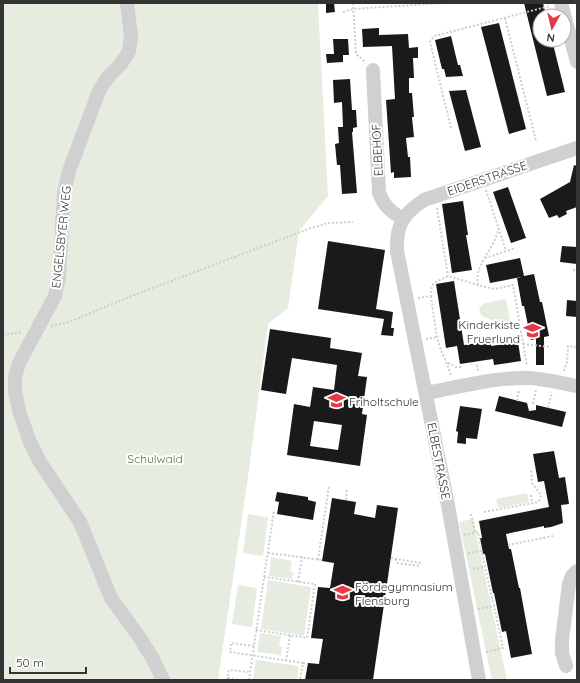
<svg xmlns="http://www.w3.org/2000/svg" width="580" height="683" viewBox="0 0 580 683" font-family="Quicksand,sans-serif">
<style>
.green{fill:#e6ecdf}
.building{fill:#1a1a1a;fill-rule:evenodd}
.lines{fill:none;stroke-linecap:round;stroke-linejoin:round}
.path{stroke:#cdcdcd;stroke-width:2;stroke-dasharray:2 2;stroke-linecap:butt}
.minor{stroke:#d0d0d0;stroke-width:14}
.labels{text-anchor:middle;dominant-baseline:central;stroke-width:4;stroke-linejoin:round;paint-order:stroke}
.street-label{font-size:12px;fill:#333;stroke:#fff}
.poi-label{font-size:12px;fill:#333;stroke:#fff;text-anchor:start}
.park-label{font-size:12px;fill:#56703f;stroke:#fff}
</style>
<rect width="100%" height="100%" fill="#fff"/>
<g class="green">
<path d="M3,3H318L328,196L299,231L288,308L268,324L248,477L218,680H3Z"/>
<path d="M506,299L511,326H507L482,316L480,313L479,308L485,303Z"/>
<path d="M527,493L529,502L498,508L496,499Z"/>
<path d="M248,514L268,517L263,556L243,553Z"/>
<path d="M473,519L507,680H492L459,522Z"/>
<path d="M271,557L292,561L290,571L293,572L292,579L269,576Z"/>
<path d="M268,580L311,587L304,636L261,629Z"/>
<path d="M238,585L257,588L252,627L232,624Z"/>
<path d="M260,633L281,636L279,646L282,647L281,655L257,652Z"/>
<path d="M256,660L299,666L297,680H253Z"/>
</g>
<g class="building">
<path d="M326,3H334L335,12L326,13Z"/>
<path d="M524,3H543L546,16H540V40H552L565,92L547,96Z"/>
<path d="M499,23L526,129L509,134L481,27Z"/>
<path d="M379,28V35L408,34L409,48L418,47V58H413L414,78H409V93H412L414,117H412L414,137L406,138L408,157H410L411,177L394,178V172L391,173L386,100L395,99L392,46L363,47L362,29Z"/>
<path d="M451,36L458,65H460L463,76L446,77L444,69H442L435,40Z"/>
<path d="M333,39H348L349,55H343V62L327,63L326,54H334Z"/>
<path d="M350,79L352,110H356L357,127L353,128V132H352L357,193L342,194L340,165H337L335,144L339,143L338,127H343L342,102L334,103L333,80Z"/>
<path d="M466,90L481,147L465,151L449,91Z"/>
<path d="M574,165L577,166V207L566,211L567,214L559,218L557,215L549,218L540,199L570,182Z"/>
<path d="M508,187L526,238L511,243L493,192Z"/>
<path d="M463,201L468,235H466L472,270L452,273L442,204Z"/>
<path d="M328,241L385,250L376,309L393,312L391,328H394L393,336L381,335L384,319L318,309Z"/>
<path d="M562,246L577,247V264L560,262Z"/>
<path d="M520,258L524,276L534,274L540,302H542L549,336L544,337V365H536V339L531,340L524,306H522L517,278L521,277L490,283L486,265Z"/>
<path d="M454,281L464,345L491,341V346L518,342L521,361L494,365L493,359L460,364L457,346L446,348L436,284Z"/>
<path d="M567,300L577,301V317L566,316Z"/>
<path d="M270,329L331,338L330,348L362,353L358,376L367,377L362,414L367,415L360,466L287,455L294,404L310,407L313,387L334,390L337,365L292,358L286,394L261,390ZM314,421L342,425L338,450L310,446Z"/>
<path d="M499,396L527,403L529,411L536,410V405L566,412L562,427L495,411Z"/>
<path d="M460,406L482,409L477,439L466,438V444L457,443L458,432L456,431Z"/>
<path d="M554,451L559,478L565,477L569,504L561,505L563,523L551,527L544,528V526L506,534L509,549H511L519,588H520L532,654L511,658L506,631L502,632L494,593H493L485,554H483L480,538H482L479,521L549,507L544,481L538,482L533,454Z"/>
<path d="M277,492L308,497V500L316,502L313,520L277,514L279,502L275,501Z"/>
<path d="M332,498L356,502L354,514L375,518L377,505L398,508L373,680H305L308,663L319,664L323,639L311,638L318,587L330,588L334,563L322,561Z"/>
</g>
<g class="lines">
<g class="path">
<path d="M353,3L356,54L365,62"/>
<path d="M343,12L353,9L445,3"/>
<path d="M505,18L536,141"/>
<path d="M451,128L430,42L434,36L550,6"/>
<path d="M486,190L506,251"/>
<path d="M437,208L448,276"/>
<path d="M485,258L516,248"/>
<path d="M573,270L577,271"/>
<path d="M478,285C474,264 494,250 498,230"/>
<path d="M431,296C434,315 435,337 443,355C446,362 449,368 451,376"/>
<path d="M418,298L431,296C430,281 437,282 448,276L478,285L495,289L513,285L527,366"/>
<path d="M51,326L69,322L129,297L311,228L329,223L353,222"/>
<path d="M3,335L22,332"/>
<path d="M426,339L438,337"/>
<path d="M523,344L550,347"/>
<path d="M448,363L456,367H462"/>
<path d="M477,365L478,371"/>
<path d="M564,371L567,362L568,346L577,347"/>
<path d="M517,401L519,390"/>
<path d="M533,404L536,390"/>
<path d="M548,408L552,392"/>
<path d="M531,495L532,503"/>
<path d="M346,500L347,489"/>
<path d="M484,512L538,502L540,499L541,495L532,483L531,470"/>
<path d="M471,514L475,533"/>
<path d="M464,535L478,532L485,567L471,569"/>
<path d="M508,545L553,536"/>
<path d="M268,553L322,560"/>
<path d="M468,553L481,551"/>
<path d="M391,558L421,563"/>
<path d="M395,559L396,561L398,563L420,566"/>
<path d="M318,560L329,486"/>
<path d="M298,582L302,557"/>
<path d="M478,609L494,606L485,567"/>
<path d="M256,630L307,638L315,584L264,577"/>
<path d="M254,646L231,643L230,652L303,663L300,680"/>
<path d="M486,652L503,648L494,606"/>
<path d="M286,661L290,635"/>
<path d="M303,663L308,664"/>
<path d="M228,678L240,680"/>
<path d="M227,680L229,670L250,672"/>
<path d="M249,680L274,510"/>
</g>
<g class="minor">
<path d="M127,3L131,36L129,51L121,64L108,77L99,91L69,171L64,193L59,277L55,296L19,363L15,377V392L20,414L30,442L40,462L80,522L111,598L140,638L153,659L163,680"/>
<path d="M561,3L577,62"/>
<path d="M373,70L379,193C385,207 390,211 403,219"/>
<path d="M426,393C460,387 494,377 529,378C545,379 561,383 577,386"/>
<path d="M566,666L562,653V640L569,584L572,576L577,571"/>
<path d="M479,680L448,505L397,251C396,225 403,214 424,200L577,148"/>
</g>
</g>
<defs>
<symbol id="school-bare" viewBox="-9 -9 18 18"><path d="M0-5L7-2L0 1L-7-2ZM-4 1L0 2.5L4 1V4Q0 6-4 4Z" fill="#e63946" stroke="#fff" stroke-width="2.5" paint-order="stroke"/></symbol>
</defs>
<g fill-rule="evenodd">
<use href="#school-bare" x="520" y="318" width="25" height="25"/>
<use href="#school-bare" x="324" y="388" width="25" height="25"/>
<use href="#school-bare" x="330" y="580" width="25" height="25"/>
</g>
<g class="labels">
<g class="street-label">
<text transform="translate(377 150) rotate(-93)">ELBEHOF</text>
<text transform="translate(487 178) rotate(-19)">EIDERSTRASSE</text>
<text transform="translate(61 237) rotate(-84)">ENGELSBYER WEG</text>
<text transform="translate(439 461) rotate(79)">ELBESTRASSE</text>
</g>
<g class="poi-label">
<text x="520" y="324" text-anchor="end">Kinderkiste<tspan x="520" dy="14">Fruerlund</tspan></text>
<text x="349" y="401">Friholtschule</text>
<text x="355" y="586">Fördegymnasium<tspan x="355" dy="14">Flensburg</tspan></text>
</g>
<g class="park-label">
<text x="155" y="458">Schulwald</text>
</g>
</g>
<rect width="580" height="683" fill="none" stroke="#333333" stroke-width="8"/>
<g transform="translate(552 28) rotate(188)"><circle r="19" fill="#ffffff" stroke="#adadad"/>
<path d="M0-3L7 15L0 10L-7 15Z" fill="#e63946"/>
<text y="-6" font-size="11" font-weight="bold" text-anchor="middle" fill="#333333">N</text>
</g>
<path d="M10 667v6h76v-6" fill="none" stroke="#333333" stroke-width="2"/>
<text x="16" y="667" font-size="12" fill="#333333" stroke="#ffffff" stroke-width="3" paint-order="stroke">50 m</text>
</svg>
